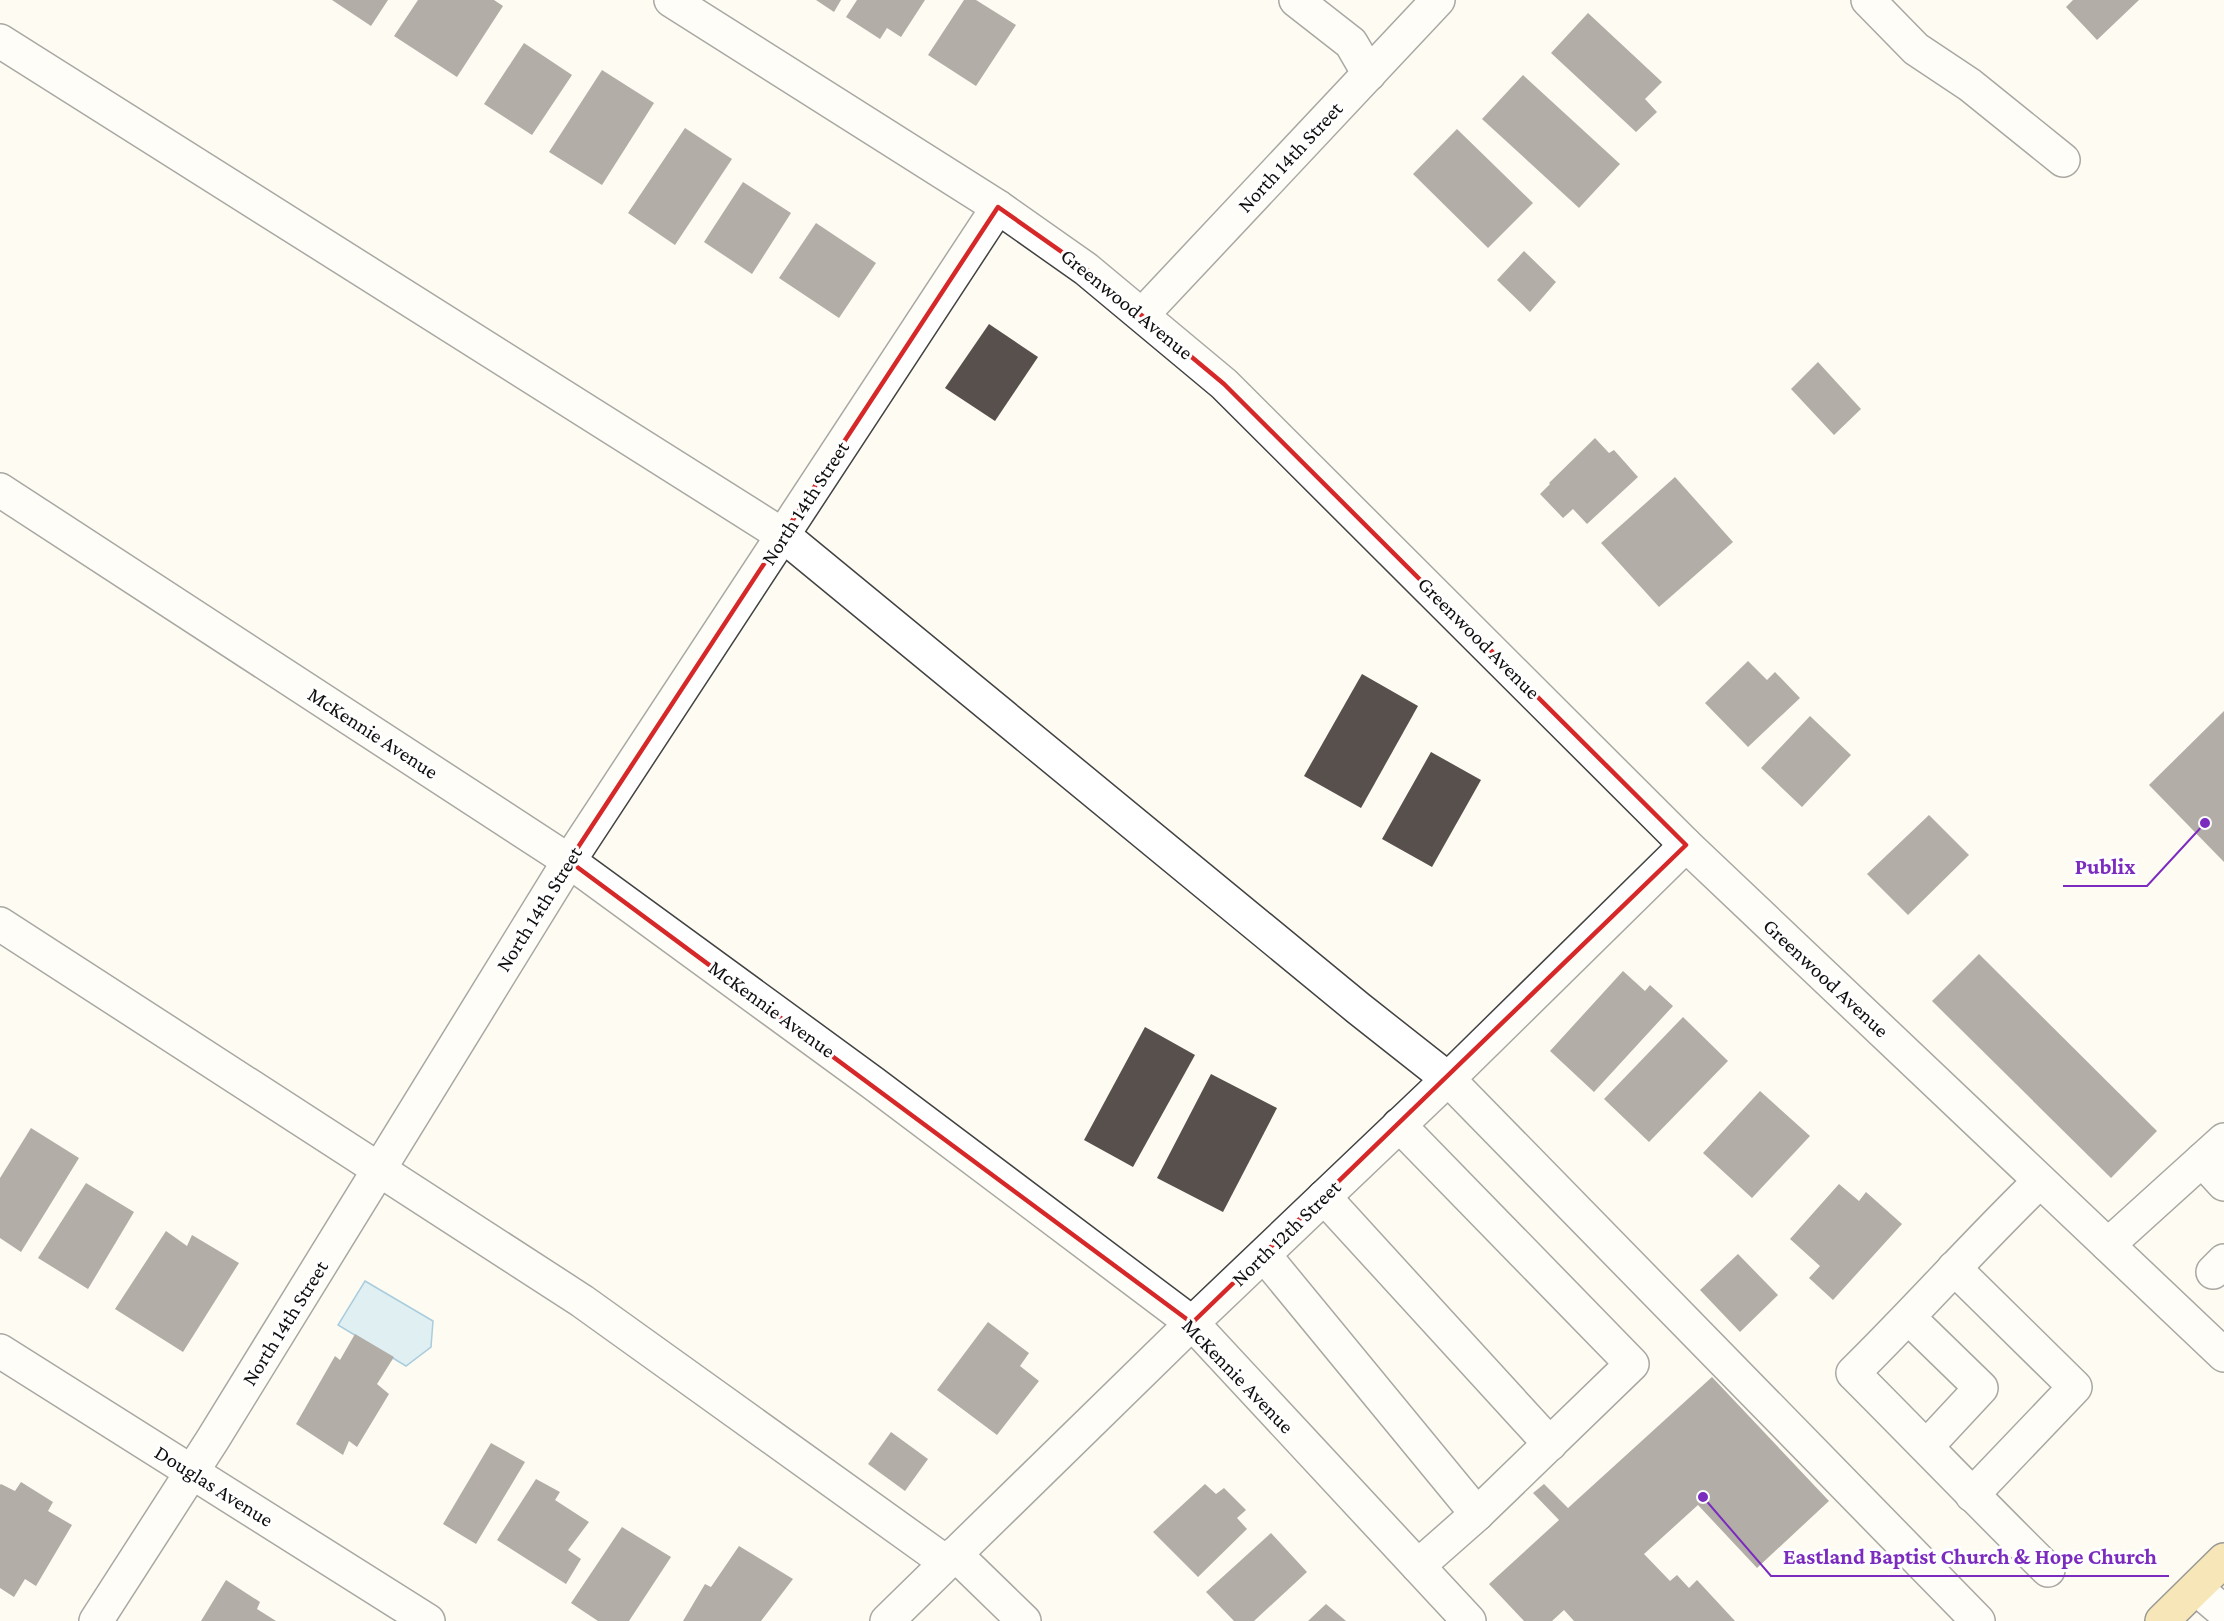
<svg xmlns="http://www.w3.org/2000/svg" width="2224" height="1621" viewBox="0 0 2224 1621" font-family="'Crimson Pro',serif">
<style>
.water{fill:#badff2;stroke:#4595c4;stroke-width:1.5}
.building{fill:#57504c}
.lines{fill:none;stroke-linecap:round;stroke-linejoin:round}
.minor-casing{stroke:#424242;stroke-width:36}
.major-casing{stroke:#202020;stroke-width:36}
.minor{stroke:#fff;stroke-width:33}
.major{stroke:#efcd71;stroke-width:33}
.marked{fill:none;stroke:#d62828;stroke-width:4.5;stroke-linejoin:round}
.labels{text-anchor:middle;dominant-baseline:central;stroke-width:6;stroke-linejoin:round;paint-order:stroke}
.street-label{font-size:21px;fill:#0f0f0f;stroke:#fff}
.leader{fill:none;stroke:#7b2cbf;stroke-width:2}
.callout-dot{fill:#7b2cbf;stroke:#fff;stroke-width:2}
.callout-label{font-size:22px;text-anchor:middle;font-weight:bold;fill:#7b2cbf;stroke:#fff;stroke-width:6;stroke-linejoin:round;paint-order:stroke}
</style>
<rect width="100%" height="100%" fill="#fefbf2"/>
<path class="water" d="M365,1281L433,1321L431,1347L406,1366L338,1325Z"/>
<g class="building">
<path d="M332,0H388L371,26Z"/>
<path d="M418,0H494L503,6L457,77L394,36Z"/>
<path d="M816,0H841L834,12Z"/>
<path d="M857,0H925L901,37L887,28L880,39L846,17Z"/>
<path d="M964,0H976L1016,25L976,86L928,55Z"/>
<path d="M2073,0H2139L2097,40L2066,7Z"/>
<path d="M1588,13L1662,82L1645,99L1657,112L1636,132L1551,53Z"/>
<path d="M524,43L572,75L532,135L484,104Z"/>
<path d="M602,70L654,103L602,185L549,152Z"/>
<path d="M1523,75L1620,164L1579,208L1482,119Z"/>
<path d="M685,128L732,159L675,245L628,213Z"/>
<path d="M1457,129L1533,203L1488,248L1413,174Z"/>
<path d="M743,182L791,213L752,274L704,242Z"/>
<path d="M816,223L876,263L839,318L779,278Z"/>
<path d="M1524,251L1556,282L1530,312L1497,280Z"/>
<path d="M989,324L1038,357L995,421L945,388Z"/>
<path d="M1818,362L1861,409L1834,435L1791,389Z"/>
<path d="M1595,438L1609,453L1614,450L1638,477L1587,524L1573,509L1563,518L1540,494L1550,484L1549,483Z"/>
<path d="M1675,477L1733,542L1659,607L1601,543Z"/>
<path d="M1748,661L1767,680L1775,672L1800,698L1748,747L1705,703Z"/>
<path d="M1362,674L1418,706L1361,808L1304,776Z"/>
<path d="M2224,711V862L2149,785Z"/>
<path d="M1810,716L1851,755L1802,807L1761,768Z"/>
<path d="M1431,752L1481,780L1432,867L1382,839Z"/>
<path d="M1929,815L1969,855L1908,915L1867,874Z"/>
<path d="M1979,954L2157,1131L2111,1178L1932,1001Z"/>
<path d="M1623,971L1645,991L1650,985L1673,1006L1594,1092L1550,1051Z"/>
<path d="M1683,1017L1728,1061L1649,1142L1604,1099Z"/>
<path d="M1145,1027L1195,1055L1133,1167L1084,1140Z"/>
<path d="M1211,1074L1277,1108L1223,1212L1157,1178Z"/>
<path d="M1760,1091L1810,1136L1752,1198L1703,1153Z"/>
<path d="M31,1128L79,1158L21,1252L0,1238V1178Z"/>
<path d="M86,1183L134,1212L88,1289L38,1258Z"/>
<path d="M1839,1184L1859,1201L1866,1192L1902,1224L1833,1300L1809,1278L1820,1266L1790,1239Z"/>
<path d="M166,1231L187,1246L192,1235L239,1263L183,1352L115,1309Z"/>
<path d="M1738,1254L1778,1295L1740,1332L1700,1290Z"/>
<path d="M988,1322L1029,1353L1020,1366L1039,1381L997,1435L937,1390Z"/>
<path d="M355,1334L394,1357L377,1384L389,1394L357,1447L349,1441L343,1455L296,1424L335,1356L340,1360Z"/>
<path d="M1712,1377L1829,1501L1757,1568L1698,1505L1644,1554L1670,1581L1677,1575L1689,1588L1697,1580L1735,1621H1574L1564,1610L1552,1621H1524L1489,1584L1559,1520L1533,1493L1544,1484L1568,1508Z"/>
<path d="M891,1432L928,1459L905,1491L868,1464Z"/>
<path d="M491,1443L525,1462L476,1544L443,1524Z"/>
<path d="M536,1479L560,1492L555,1500L589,1522L568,1550L581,1559L566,1584L497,1540Z"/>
<path d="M21,1482L53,1502L48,1511L72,1525L36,1586L25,1579L14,1597L0,1588V1485L1,1484L15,1491Z"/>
<path d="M1205,1484L1216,1494L1224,1488L1246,1510L1237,1518L1247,1529L1198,1577L1153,1532Z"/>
<path d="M622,1527L671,1557L629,1621H598L571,1603Z"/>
<path d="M1271,1533L1307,1572L1254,1621H1234L1206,1592Z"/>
<path d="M739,1546L793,1579L761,1621H683L705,1584L711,1587Z"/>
<path d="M226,1580L260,1602L257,1609L276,1621H201Z"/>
<path d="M1326,1604L1346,1621H1308Z"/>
</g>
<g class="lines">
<defs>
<g id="minor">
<path d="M671,0L998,207L1086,269L1224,384L1686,845L2224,1355"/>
<path d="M1296,0L1351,43L1369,74"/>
<path d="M1868,0L1916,49L1970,85L2063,160"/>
<path d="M0,41L784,536L1358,1008L1448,1079L1978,1621"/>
<path d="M1143,314L1438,0"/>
<path d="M0,490L569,861L873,1083L1192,1323L1469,1621"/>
<path d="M0,924L582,1301L947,1563"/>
<path d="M1399,1125L1632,1364L1477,1514"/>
<path d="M2202,1160L2224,1184"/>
<path d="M2040,1181C1976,1243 1917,1310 1853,1373C1918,1438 1982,1505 2048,1570"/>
<path d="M1324,1197L1550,1444"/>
<path d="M2108,1245L2224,1140"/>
<path d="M1264,1255L1477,1514L1418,1566"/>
<path d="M1954,1268L2075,1387L1972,1495"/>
<path d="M2213,1272L2224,1261"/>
<path d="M1909,1318L1981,1388L1927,1446"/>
<path d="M0,1351L428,1621"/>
<path d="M955,1554L1024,1621"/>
<path d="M2196,1588L2224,1612"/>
<path d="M96,1621L213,1439L569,861L998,207"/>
<path d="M887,1621L1192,1323L1448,1079L1686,845"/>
</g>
<path id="major" d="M2162,1621L2224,1560"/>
</defs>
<use href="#minor" class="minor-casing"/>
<use href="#major" class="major-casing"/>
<use href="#minor" class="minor"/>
<use href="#major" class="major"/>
</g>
<path d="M0 0H2224V1621H0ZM998,207L1086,269L1224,384L1686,845L1192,1323L569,861Z" fill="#fefbf2" fill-opacity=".55" fill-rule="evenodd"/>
<path class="marked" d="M998,207L1086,269L1224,384L1686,845L1192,1323L569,861Z"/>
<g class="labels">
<g class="street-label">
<text transform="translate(1290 157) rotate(-47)">North 14th Street</text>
<text transform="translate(1127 304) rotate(39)">Greenwood Avenue</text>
<text transform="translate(805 503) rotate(-57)">North 14th Street</text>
<text transform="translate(1479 638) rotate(45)">Greenwood Avenue</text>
<text transform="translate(373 733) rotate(33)">McKennie Avenue</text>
<text transform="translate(539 909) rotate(-58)">North 14th Street</text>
<text transform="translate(1826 978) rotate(43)">Greenwood Avenue</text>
<text transform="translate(772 1009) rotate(36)">McKennie Avenue</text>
<text transform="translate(1286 1233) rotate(-44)">North 12th Street</text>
<text transform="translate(285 1323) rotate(-58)">North 14th Street</text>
<text transform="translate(1238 1376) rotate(46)">McKennie Avenue</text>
<text transform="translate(214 1486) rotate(32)">Douglas Avenue</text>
</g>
</g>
<path class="leader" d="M2205 823L2147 886H2063M1703 1497L1771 1576H2169"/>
<g class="callout-dot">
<circle cx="2205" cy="823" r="6"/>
<circle cx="1703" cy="1497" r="6"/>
</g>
<g class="callout-label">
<text x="2105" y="874">Publix</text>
<text x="1970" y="1564">Eastland Baptist Church &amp; Hope Church</text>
</g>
</svg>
